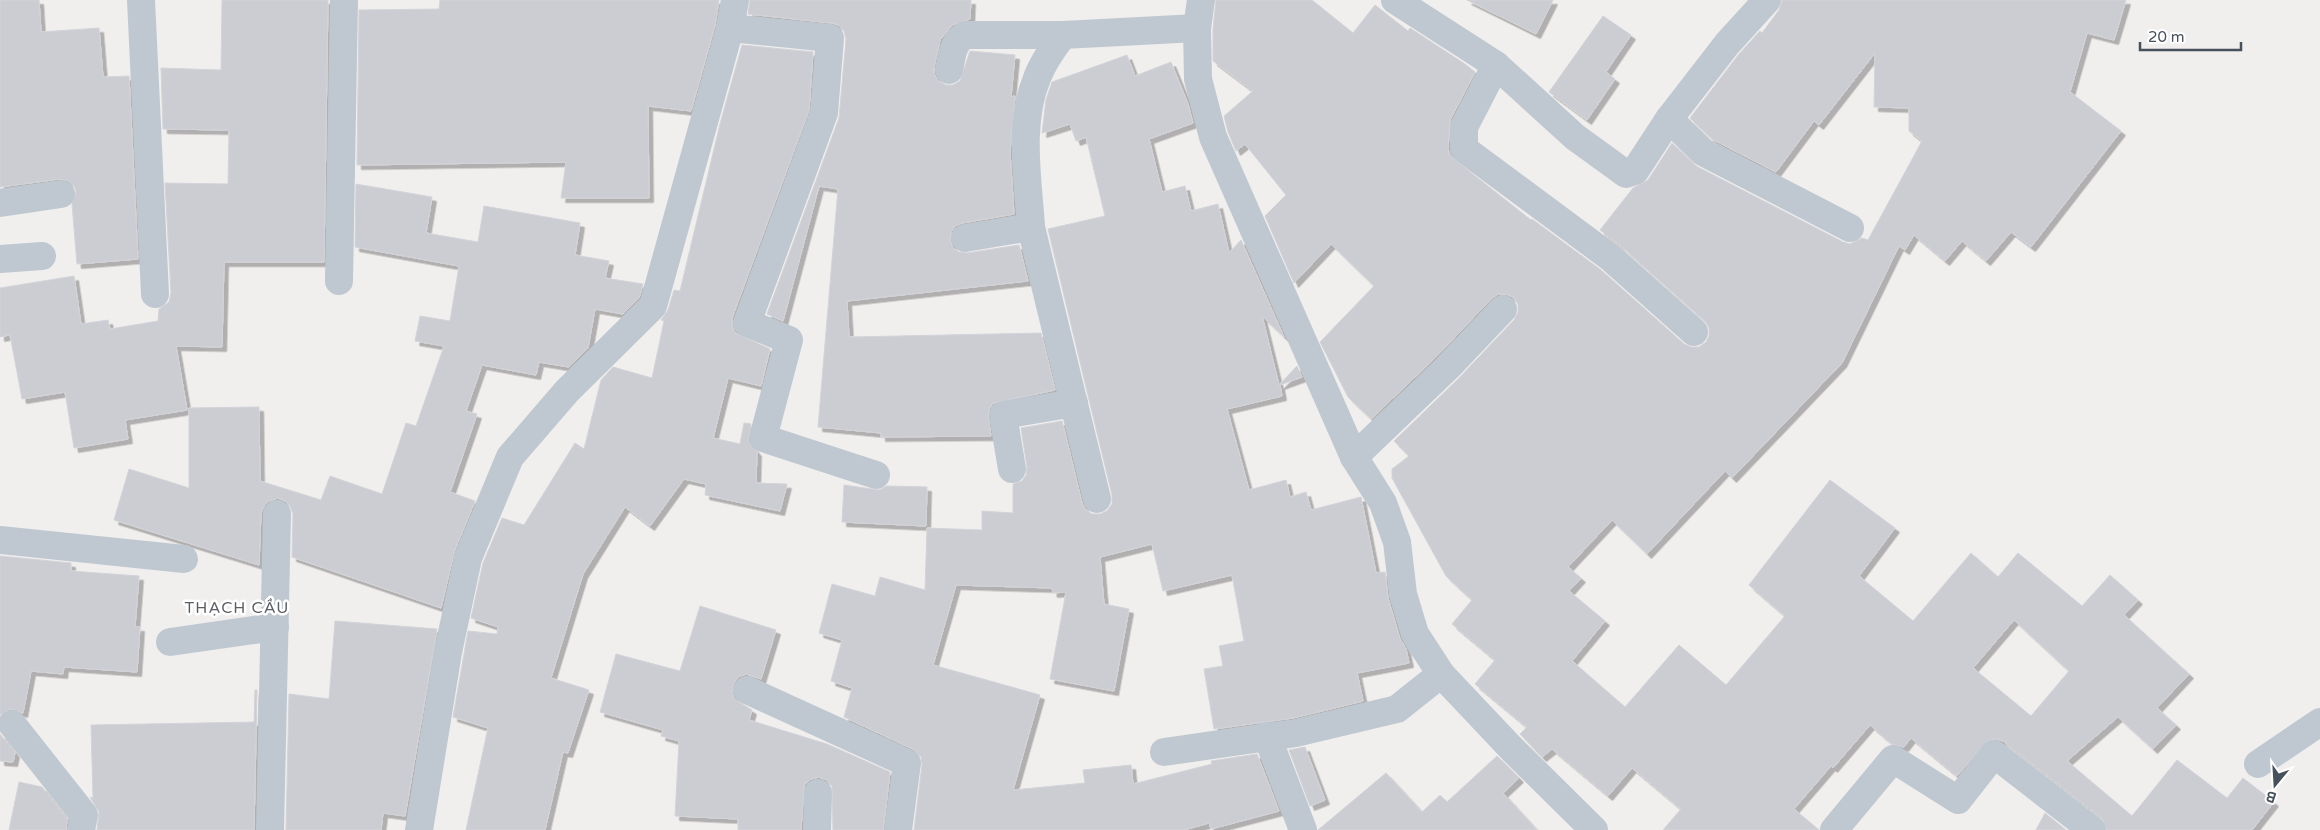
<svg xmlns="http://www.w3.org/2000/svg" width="2320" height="830" viewBox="0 0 2320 830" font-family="'Varela Round',sans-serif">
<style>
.building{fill:#cbcdd3;stroke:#d2d4d9;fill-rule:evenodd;filter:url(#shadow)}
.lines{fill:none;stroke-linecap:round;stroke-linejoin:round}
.minor{stroke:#bfc8d0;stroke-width:28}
.labels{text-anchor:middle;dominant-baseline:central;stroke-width:5;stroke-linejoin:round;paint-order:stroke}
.neighbourhood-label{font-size:16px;letter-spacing:1px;fill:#5b5e63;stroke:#fff}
</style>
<defs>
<filter id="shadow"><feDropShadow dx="4.5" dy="4.5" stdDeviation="0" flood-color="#0004"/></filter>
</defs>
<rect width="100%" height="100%" fill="#f1eeee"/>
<g class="building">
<path d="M0,0H39L41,32L99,28L103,77L129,76L138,259L77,264L72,204L76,192L74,185L67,180L59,179L0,187Z"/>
<path d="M222,0H328L324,262H224L222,347L176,346L187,410L125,420L128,439L74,448L65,392L22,399L10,335L0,337V288L74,276L81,324L108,320L110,329L158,321L159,309L169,302L171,293L165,183L228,184L229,130L163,129L161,68L221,70Z"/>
<path d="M440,0H719L715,25L691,111L648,106L649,198H561L566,162L357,165L359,10L439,9Z"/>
<path d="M750,0H971L970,19L952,25L940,40L934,67V74L938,81L946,85H953L960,81L970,51L1015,55L1011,97L1015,96L1010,152L1014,214L962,223L955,226L951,232L950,240L953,248L959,252L967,253L1019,245L1028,281L847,301L849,337L1041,333L1055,390L993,403L989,409L988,417L991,436L881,437V433L818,427L838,189L819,186L783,321L767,314L839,118L846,39L844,31L839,25L832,23L748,14Z"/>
<path d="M1216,0H1312L1353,33L1375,5L1408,31L1410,28L1465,64L1475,72L1450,120L1448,149L1450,156L1531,220L1532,219L1601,270L1684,344L1691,347H1699L1706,342L1709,336V328L1705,321L1621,246L1600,230L1633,188L1648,180L1672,143L1696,166L1843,242L1850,244L1862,238L1868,240L1922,141L1909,131V108L1874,107L1875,53L1819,125L1814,121L1776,172L1712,139L1690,118L1739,54L1760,31L1762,33L1779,10L1782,0H2126L2114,40L2087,33L2070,92L2121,131L2031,247L2011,232L1986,261L1962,241L1945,261L1914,235L1905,250L1899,246L1842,363L1732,478L1725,471L1647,554L1612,520L1568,567L1581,578L1569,591L1605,621L1572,661L1625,707L1679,645L1726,685L1785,616L1749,585L1830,480L1895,528L1859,576L1913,621L1971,553L1998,577L2018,553L2082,606L2110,575L2138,600L2124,615L2189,674L2157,708L2176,725L2153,749L2118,717L2067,761L2132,816L2177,760L2227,798L2243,778L2274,802L2252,830H2107L2102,818L2003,741L1996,739L1988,740L1957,776L1911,738L1904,747L1892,744L1870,725L1833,768L1831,766L1794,809L1819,830H1663L1681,809L1632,768L1608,796L1552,749L1542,757L1520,734L1527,727L1475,684L1495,660L1452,624L1472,600L1446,576L1392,478V469L1409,456L1394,441L1458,379L1514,320L1518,312V304L1513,297L1506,294H1498L1492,298L1436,357L1371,419L1348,397L1320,342L1374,286L1331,244L1294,283L1265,216L1286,195L1245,144L1236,151L1228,132L1224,116L1253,91L1213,61V29ZM2014,620L2069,671L2031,716L1973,668Z"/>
<path d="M1467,0H1553L1536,34Z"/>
<path d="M1603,16L1631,35L1606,72L1615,79L1587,120L1549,92Z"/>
<path d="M742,45L813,52L809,110L732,318V326L735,333L770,349L761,386L728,378L713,438L740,444L744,423L751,424L748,441L757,452L756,483L787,484L780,511L705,495L706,484L684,479L650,526L625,507L583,574L551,678L589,690L568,753L563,752L545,830H466L488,728L453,717L468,631L497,634L498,627L471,618L483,563L502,518L524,525L575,443L584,449L601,380L613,367L652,378L664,321L661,320L668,310L674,290L680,291L720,124Z"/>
<path d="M1127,55L1135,76L1171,62L1188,104L1193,123L1149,139L1162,192L1185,186L1191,211L1218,204L1229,253L1241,240L1284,337L1262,316L1279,385L1297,366L1302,377L1280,385L1282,396L1227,409L1249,490L1286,480L1290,497L1306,492L1311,510L1361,497L1376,573L1385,572L1388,598L1400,639L1406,649L1409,663L1357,673L1363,701L1293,718L1214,729L1204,669L1223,666L1219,646L1244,641L1232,575L1163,591L1152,544L1100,557L1104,604L1129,609L1114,691L1050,679L1066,592L1053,593L1052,588L956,585L933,665L1040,695L1013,790L1085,783L1083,770L1131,765L1133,784L1212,764L1211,761L1257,754L1279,811L1211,829L1209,823L1184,830H914L922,765L921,756L913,749L844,717L852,688L831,681L842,640L819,633L832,584L875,596L880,577L925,590L927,528L982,530V511L1013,513V484L1022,481L1026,475L1027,467L1021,428L1062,421L1082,503L1085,509L1092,514H1100L1107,511L1112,504V495L1048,229L1105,216L1086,137L1076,141L1070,124L1042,133L1046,100L1052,82Z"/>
<path d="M356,184L432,197L426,233L478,242L484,206L580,223L575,255L609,261L605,278L643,284L639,298L623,314L595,309L588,348L569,367L539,362L536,375L482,365L466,411L477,414L450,492L475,501L454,552L441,608L292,557L293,514L290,506L285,501L278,498L269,501L264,506L261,513L259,565L114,520L129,469L189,488V408L259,407L260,481L321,500L330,476L382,494L406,423L416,426L444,346L415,341L420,316L450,321L459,266L355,247Z"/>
<path d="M844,485L879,490L887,486L927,487L926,526L842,522Z"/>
<path d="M0,556L71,563V571L139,576L135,627H140L137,672L64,667L63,674L31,671L23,713L10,709L0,715Z"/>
<path d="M700,606L776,630L761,679L746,674L738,677L733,684L732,692L734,699L752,710L749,720L827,744L890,772L883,830H833L832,786L827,780L819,777L811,779L804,785L801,830H738V819L675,816L679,741L661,736L663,730L600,712L616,654L680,671Z"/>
<path d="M335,621L437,629L405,816L383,813L381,830H286L289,694L329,699Z"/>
<path d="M255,690H257L254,830H97L99,812L90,797L93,798L91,725L254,722Z"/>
<path d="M0,734L15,753L13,762L0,761Z"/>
<path d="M1305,747L1325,800L1310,806L1289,750Z"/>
<path d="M1497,756L1519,778L1503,793L1537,830H1318L1386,773L1422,812L1440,795L1447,802Z"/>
<path d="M19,782L42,787L67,819L66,830H9Z"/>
<path d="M2045,813L2066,830H2036Z"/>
</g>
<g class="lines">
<g class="minor">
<path d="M141,0L155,294"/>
<path d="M1201,0L1197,28L1198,79L1213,137L1354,457L1383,503L1397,542L1403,594L1415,634L1441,674L1510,747L1594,830"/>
<path d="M1395,0L1496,65L1575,137L1626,174L1635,171L1669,119"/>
<path d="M1767,0L1727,44L1669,119L1703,152L1850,228"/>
<path d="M730,28L830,38L824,113L747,323L789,340L763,438L876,475"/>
<path d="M1496,65L1464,127V149L1611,258L1694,332"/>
<path d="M949,70C952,58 952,42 965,35H1063"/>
<path d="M0,203L61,194"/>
<path d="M1031,227L1097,499"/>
<path d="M965,238L1031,227C1028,179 1018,124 1037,78C1043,62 1053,48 1063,35L1197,28"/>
<path d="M0,259L42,256"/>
<path d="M339,281L344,0"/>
<path d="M1354,457L1447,368L1503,309"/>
<path d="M1012,469L1003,415L1074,403"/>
<path d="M0,540L184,559"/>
<path d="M170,642L275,627"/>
<path d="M747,690L907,763L898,830"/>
<path d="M12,724L84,815L81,830"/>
<path d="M1267,736L1303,830"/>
<path d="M1164,752L1296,733L1397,709L1441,674"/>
<path d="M2258,764L2320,722"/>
<path d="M270,830L277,514"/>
<path d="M419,830L448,652L468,558L510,457L567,391L653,306L730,28L735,0"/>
<path d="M817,830L818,793"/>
<path d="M1834,830L1893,759L1958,800L1994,754L2092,830"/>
</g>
</g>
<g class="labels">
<g class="neighbourhood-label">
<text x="237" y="608">THẠCH CẦU</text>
</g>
</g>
<g transform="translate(2275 785) rotate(198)" stroke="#ffffff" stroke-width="4" paint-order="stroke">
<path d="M0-4L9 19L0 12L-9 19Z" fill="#47515b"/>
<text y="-8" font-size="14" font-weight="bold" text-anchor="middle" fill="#47515b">B</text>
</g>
<path d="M2140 42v8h101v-8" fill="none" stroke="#47515b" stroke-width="2.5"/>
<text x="2148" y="42" font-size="15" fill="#47515b" stroke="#ffffff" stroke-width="4" paint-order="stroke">20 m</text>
</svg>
